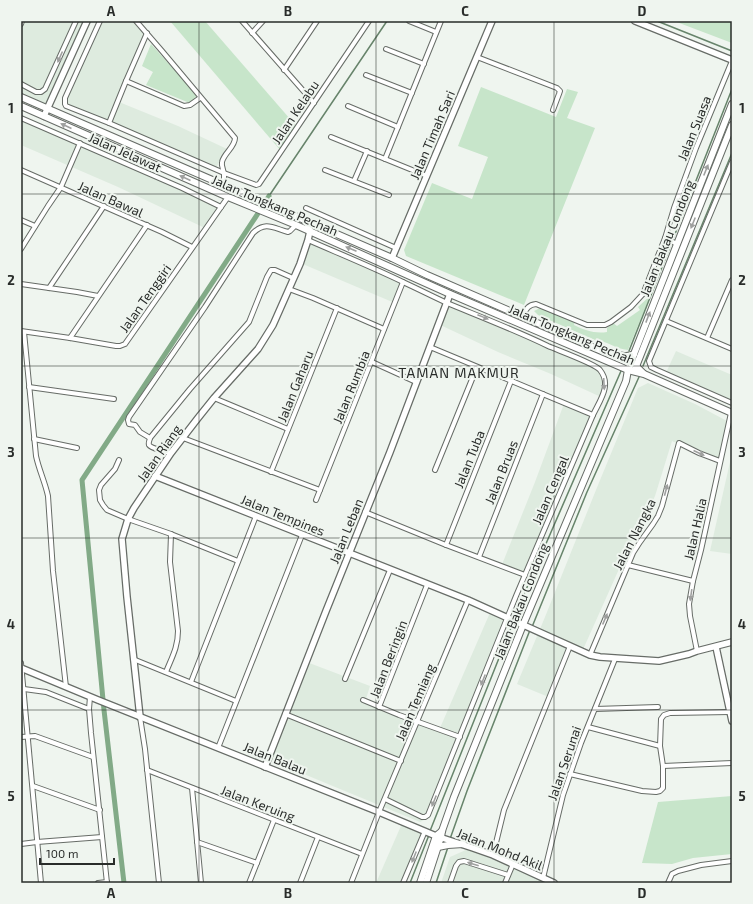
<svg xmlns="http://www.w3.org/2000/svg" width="753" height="904" viewBox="0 0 753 904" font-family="'Exo 2',sans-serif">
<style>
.built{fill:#deebdf}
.green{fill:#c7e5ca}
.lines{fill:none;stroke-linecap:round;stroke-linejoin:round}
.stream{stroke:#67846b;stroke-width:1.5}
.canal{stroke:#82aa87;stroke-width:5}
.street-casing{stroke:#676c67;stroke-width:6}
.secondary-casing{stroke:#676c67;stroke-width:8}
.primary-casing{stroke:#676c67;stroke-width:8}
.street{stroke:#fff;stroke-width:4}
.secondary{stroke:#fff;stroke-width:5.5}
.primary{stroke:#fff;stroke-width:6}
.oneway{fill:#9fa09f}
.grid{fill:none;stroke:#292c2a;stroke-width:1;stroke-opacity:0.55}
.labels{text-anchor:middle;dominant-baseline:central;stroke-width:4;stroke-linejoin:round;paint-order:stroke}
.street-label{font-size:13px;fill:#292c2a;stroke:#eff5ef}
.neighbourhood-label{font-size:14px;letter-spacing:1px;fill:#292c2a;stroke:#eff5ef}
.neatline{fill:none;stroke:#292c2a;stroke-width:1.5}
.grid-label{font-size:13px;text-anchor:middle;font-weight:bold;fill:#292c2a}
</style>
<rect width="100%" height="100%" fill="#eff5ef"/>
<g class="built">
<path d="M21,21H84L46,105L21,94Z"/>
<path d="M98,21H138L149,33L119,102L178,126L227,149L214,171L108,125L67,108L64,106L63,104V101Z"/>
<path d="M21,116L175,183L223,206L207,229L118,187L21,145Z"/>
<path d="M306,239H311L405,281L397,304L298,262Z"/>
<path d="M445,300L593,363L600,366L603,371L606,379L607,388L603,398L551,374L498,352L436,323Z"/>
<path d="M676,351L732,375V405L665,375Z"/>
<path d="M648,383L695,404L727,421L718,463L700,455L672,441L655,496L646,516L632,540L581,654L570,650L551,698L517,684L545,617L598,485L638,388Z"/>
<path d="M565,401L595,414L526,577L501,567L535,482Z"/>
<path d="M732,453V554L710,551Z"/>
<path d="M492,608L511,616L430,817L420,822L265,758L304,661L370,686L366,699L440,728Z"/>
<path d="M404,819L428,829L405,883H376Z"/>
<path d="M468,849L518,869L548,883H441L450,857Z"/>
</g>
<g class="green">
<path d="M170,21H205L297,127L281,151Z"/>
<path d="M674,21H732V43Z"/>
<path d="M151,44L197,95L192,104L146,85L153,72L142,66Z"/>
<path d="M481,87L556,117L567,89L578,92L567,118L595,128L524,305L406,256L404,250L432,183L472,199L488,157L458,146Z"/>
<path d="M650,296L628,350C616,349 607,341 595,340L538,315L534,311L540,308L575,321L574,325C584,330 595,334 607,332V328L613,323L617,326L640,310L638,307Z"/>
<path d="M732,796V854L693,858L672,864L642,863L658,802Z"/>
</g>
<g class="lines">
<g class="stream">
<path d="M657,21L732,51"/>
<path d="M269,196L387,21"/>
<path d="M629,351L732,89"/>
<path d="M643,366L732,153"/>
<path d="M514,619L525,592L621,371"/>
<path d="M532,627L587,492L639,377"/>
<path d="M430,831L513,623"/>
<path d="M450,839L467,791L530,630"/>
<path d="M410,883L429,835"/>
<path d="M436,883L448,847"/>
</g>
<path class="canal" d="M124,883L104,710L82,480L255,218L269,196"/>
<defs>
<g id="street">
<path d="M100,21L65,98V104L66,106L109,123L224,173L256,185L259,184L369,21"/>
<path d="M136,21L162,51L235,138C235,147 224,153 222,162C221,166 224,170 224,175C224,178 224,182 224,185"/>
<path d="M242,21L314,103"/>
<path d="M409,21L436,32"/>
<path d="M21,24L22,21"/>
<path d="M252,33L263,21"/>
<path d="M386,49L424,64"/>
<path d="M477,57L557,88L560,91L559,94L553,110"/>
<path d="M284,70L317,21"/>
<path d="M366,75L412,93"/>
<path d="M126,81L184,106L190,105L200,98"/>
<path d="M21,84L36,92H41L45,89L76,21"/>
<path d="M348,106L398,127"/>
<path d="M21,118L182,188L221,207"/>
<path d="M109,123L126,81L147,33"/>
<path d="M331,137L427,176"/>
<path d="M385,159L441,21"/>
<path d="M732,162L649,361L651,367L657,370L732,403"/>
<path d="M21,170L162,232L192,247"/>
<path d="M325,170L389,195"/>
<path d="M354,181L367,151"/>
<path d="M306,208L396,248"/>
<path d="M21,220L35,226"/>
<path d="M665,238L677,244"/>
<path d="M308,240C340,254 372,267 403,282C418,289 432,296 447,303C481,317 515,330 548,346C557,350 596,364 600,370C612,385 600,400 593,415L516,596L428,815L425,817H422L385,799"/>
<path d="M21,249L48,206L61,187L80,143"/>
<path d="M21,284L77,292L98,296"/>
<path d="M49,288L104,206"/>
<path d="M289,289L313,298L384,329"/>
<path d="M522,317C526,310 527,305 536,304L587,325H605L611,322L631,307L643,294L665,238L674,208L696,148L732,61"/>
<path d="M666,321L732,349"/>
<path d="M21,331L70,338L116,346H120L125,344L228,197"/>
<path d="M24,332L36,456C39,470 45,482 48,496L53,571L66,687"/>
<path d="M70,338L147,225"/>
<path d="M707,338L732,280"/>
<path d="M430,347L593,415"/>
<path d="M372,362L416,382"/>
<path d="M29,387L114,399"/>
<path d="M214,398L288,429"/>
<path d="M150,438L140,432L135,425L129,424L128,420L129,417L205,307L253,233C266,221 273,228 288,232L290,231L296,225"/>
<path d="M183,438L320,490"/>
<path d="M34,439L77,448"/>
<path d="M171,453C166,452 151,448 149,445C148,442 150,440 150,438L190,389L249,322L267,277L271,270H275L293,278"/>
<path d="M119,460L115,469L101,485L99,490L100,500L103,505L107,510L128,519L171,534L238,561"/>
<path d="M435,470L477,367"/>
<path d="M271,472L337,308"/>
<path d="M316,500L403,282"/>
<path d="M365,512L446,545L525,575"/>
<path d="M446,545L511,381"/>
<path d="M479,557L543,394"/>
<path d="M628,565L693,581"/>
<path d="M697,651L690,616L689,604L693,581L701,550L731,413"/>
<path d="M590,655L633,553L640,542L653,524L658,516L662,506L679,443L699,453L720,461"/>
<path d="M133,659L236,701"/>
<path d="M21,663L41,883"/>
<path d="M166,672C172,657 178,647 178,631L170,562L171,534"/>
<path d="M345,679L390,570"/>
<path d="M191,682L256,516"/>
<path d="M24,689L46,692L89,709"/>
<path d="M90,697L89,709L91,733L107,883"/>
<path d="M363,700L399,715L460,737"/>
<path d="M379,707L427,585"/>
<path d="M595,709L658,707"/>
<path d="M285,714L401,761"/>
<path d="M140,717L145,749L159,883"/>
<path d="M588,727L660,746"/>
<path d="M21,737L35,736L93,757"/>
<path d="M218,748L302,535"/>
<path d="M663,766L732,763"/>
<path d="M147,770L362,854"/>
<path d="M570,774L642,791L656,792L660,791L663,788V766L660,746L661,719L664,715L670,713L730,712"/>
<path d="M33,786L100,810"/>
<path d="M192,788L201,883"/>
<path d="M197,842L257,863"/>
<path d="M21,844L37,842L102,837"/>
<path d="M493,855L504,810L570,646"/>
<path d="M543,878L563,795L581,743L615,659"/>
<path d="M98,883L107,882"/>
<path d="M249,883L274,820"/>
<path d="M300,883L318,837"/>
<path d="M351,883L379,812L468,600"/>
<path d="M403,883L425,831"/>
<path d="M450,883L456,866L459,862L464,861L508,875"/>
<path d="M505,883L513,864"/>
<path d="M668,883L672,874L678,871L701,865L732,861"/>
</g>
<g id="secondary">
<path d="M635,21L732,60"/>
<path d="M44,116L87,21"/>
<path d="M392,258L492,21"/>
<path d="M155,476L468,600L590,655L600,657L659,661L689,654L697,651L732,642"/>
<path d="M716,647L732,721"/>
<path d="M21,668L98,700L379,812L436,836L473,848L493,855L554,883"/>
<path d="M140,717L127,597L122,539L128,519L134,508L171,453L198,418L214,398L258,349L273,325L300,264L308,240L310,231L309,227L305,220"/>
<path d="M265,767L326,611L390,452L450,294"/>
</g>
<g id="primary">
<path d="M21,97L392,258L427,275L636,366L643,373"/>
<path d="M21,106L228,197L296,225L450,294L628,370L644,374L732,413"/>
<path d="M612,353C619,355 627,358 634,354"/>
<path d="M635,369L732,125"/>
<path d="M438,847L448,845L463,844"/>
<path d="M420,883L436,836L442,831"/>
<path d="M426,883L441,837L442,831L454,797L523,625L626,381L628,370L634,354L732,104"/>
</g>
</defs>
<use href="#street" class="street-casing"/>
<use href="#secondary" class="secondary-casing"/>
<use href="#primary" class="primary-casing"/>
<use href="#street" class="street"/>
<use href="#secondary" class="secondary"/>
<use href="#primary" class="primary"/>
</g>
<defs><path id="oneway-solid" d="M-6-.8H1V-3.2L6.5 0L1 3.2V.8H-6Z"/></defs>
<g class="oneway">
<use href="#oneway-solid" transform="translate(60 57) rotate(114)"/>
<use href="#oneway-solid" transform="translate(66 126) rotate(-156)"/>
<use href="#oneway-solid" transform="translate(706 170) rotate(-68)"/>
<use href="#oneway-solid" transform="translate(185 178) rotate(-156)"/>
<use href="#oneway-solid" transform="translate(693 223) rotate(112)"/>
<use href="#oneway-solid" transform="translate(351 249) rotate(-157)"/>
<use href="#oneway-solid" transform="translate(483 317) rotate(22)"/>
<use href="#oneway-solid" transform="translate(648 317) rotate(-69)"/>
<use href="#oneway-solid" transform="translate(604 384) rotate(87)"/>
<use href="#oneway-solid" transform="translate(699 453) rotate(24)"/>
<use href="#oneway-solid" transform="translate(666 490) rotate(-75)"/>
<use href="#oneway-solid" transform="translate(691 595) rotate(98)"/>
<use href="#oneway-solid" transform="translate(605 619) rotate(-67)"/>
<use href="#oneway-solid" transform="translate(483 680) rotate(112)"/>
<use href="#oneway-solid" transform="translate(434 801) rotate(112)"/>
<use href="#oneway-solid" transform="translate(414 857) rotate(112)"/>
<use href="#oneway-solid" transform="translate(473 864) rotate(-162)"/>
</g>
<path class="grid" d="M199,21V883M376,21V883M554,21V883M21,194H732M21,366H732M21,538H732M21,710H732"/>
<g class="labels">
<g class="street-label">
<text transform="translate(295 112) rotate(-56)">Jalan Kelabu</text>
<text transform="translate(694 128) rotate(-68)">Jalan Suasa</text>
<text transform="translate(432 135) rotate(-67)">Jalan Timah Sari</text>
<text transform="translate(125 152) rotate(24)">Jalan Jelawat</text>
<text transform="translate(111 199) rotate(24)">Jalan Bawal</text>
<text transform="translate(275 205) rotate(23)">Jalan Tongkang Pechah</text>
<text transform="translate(667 238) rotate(-68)">Jalan Bakau Condong</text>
<text transform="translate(145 298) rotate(-55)">Jalan Tenggiri</text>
<text transform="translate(572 334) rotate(23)">Jalan Tongkang Pechah</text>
<text transform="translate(295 386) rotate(-68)">Jalan Gaharu</text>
<text transform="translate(351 387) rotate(-68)">Jalan Rumbia</text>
<text transform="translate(159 453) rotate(-55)">Jalan Riang</text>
<text transform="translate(469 459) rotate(-68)">Jalan Tuba</text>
<text transform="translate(501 472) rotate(-68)">Jalan Bruas</text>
<text transform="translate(550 490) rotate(-67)">Jalan Cengal</text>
<text transform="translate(283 515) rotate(22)">Jalan Tempines</text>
<text transform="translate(695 529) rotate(-77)">Jalan Halia</text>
<text transform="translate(346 531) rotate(-68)">Jalan Leban</text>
<text transform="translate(634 534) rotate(-63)">Jalan Nangka</text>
<text transform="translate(521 601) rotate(-68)">Jalan Bakau Condong</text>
<text transform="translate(388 659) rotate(-69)">Jalan Beringin</text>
<text transform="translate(415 702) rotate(-67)">Jalan Temiang</text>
<text transform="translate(275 758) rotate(22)">Jalan Balau</text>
<text transform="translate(564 763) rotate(-71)">Jalan Serunai</text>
<text transform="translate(258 803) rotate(21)">Jalan Keruing</text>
<text transform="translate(500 849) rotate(22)">Jalan Mohd Akil</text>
</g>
<g class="neighbourhood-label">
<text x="459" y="372">TAMAN MAKMUR</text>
</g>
</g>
<rect width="753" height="904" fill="none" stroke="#eff5ef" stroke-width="44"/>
<path d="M40 858v6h74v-6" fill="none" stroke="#292c2a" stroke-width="2"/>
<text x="46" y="858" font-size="12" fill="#292c2a" stroke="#eff5ef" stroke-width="3" paint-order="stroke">100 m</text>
<rect x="22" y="22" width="709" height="860" class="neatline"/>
<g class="grid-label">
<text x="111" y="16">A</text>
<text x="288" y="16">B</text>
<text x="465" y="16">C</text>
<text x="642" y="16">D</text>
<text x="11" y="113">1</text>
<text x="742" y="113">1</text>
<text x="11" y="285">2</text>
<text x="742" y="285">2</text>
<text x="11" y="457">3</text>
<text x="742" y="457">3</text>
<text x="11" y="629">4</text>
<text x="742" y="629">4</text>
<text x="11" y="801">5</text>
<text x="742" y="801">5</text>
<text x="111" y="898">A</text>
<text x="288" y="898">B</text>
<text x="465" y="898">C</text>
<text x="642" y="898">D</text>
</g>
</svg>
